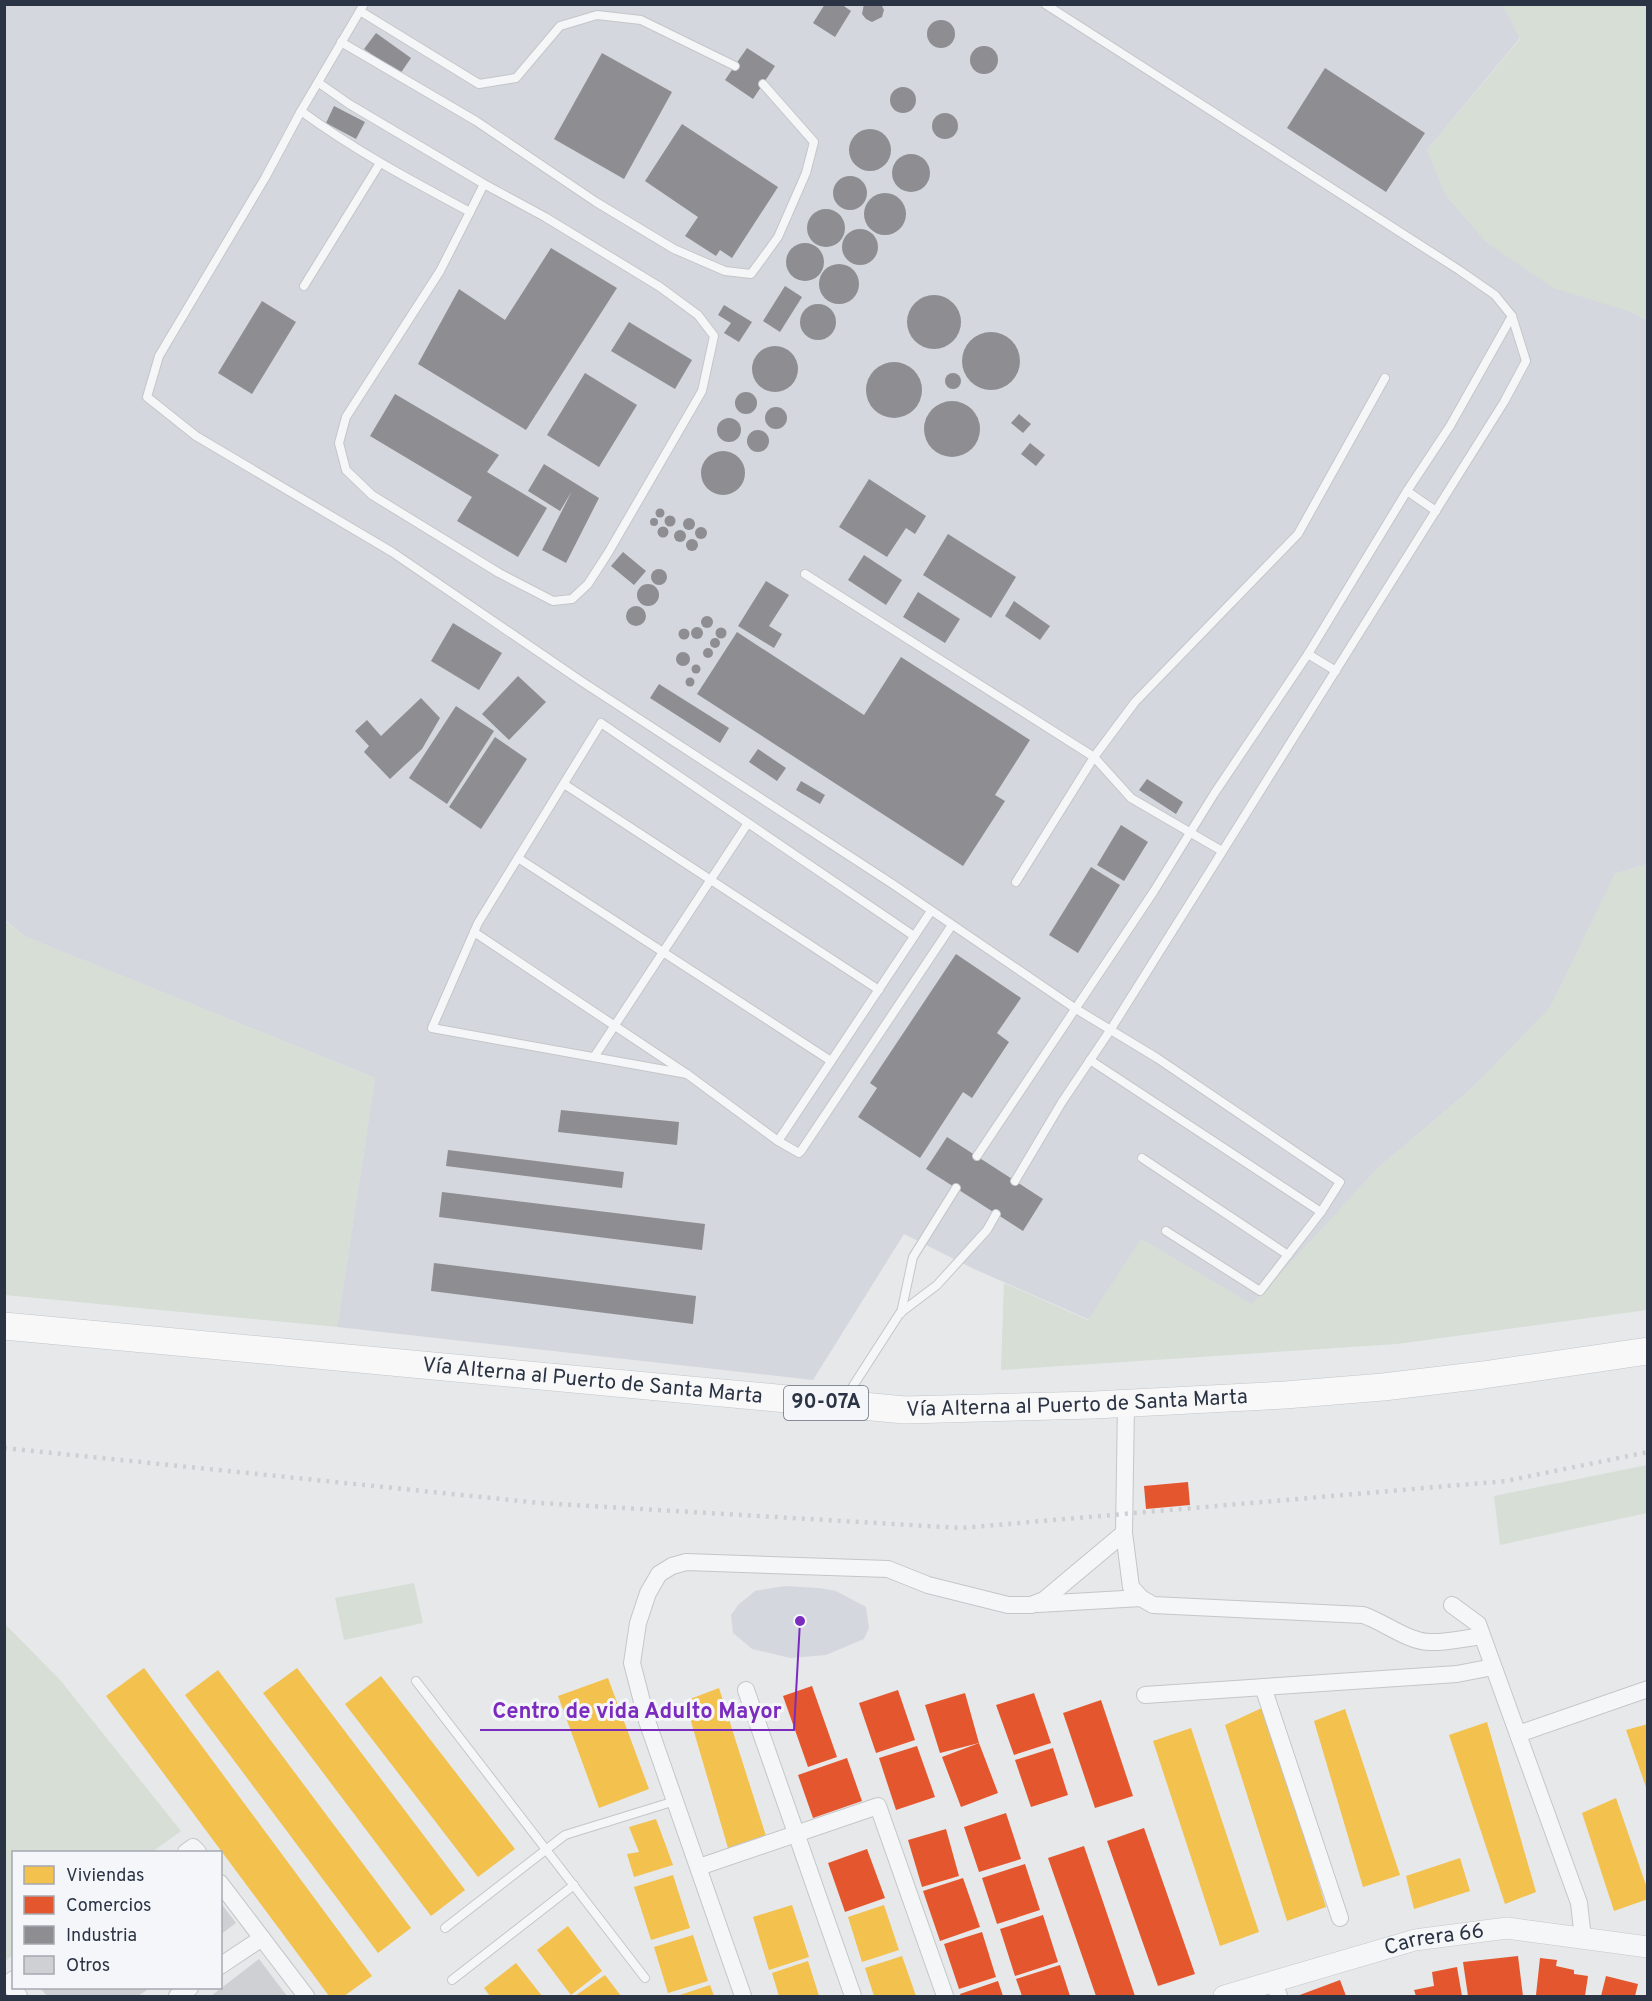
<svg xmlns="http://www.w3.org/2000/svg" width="1652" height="2001" viewBox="0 0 1652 2001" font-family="Overpass,sans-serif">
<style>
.built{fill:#d4d7dd}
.green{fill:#d6ded6}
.homes{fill:#f2c14e}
.shops{fill:#e4572e}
.industry{fill:#8d8d92}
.building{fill:#ced0d3}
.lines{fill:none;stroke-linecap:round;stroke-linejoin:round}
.service-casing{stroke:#c4c6c8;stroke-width:10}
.minor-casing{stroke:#c4c6c8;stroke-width:18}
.tertiary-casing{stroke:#c4c6c8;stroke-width:22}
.primary-casing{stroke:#c2c5c8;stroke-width:28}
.service{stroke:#f5f6f7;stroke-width:8}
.minor{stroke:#f5f6f7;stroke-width:16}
.tertiary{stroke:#f5f6f7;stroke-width:21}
.primary{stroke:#f8f8f8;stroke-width:27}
.rail{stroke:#cecfd2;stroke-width:4.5;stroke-dasharray:3 6;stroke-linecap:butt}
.labels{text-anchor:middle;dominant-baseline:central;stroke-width:6;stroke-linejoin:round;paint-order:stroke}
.shield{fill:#f4f6f9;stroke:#676e7b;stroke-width:1.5}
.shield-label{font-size:20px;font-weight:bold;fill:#2b3445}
.street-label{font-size:21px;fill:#2b3445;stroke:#f4f6f9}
.leader{fill:none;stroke:#7b2cbf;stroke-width:2}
.callout-dot{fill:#7b2cbf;stroke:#f4f6f9;stroke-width:2}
.callout-label{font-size:22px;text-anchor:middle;font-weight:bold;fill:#7b2cbf;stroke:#f4f6f9;stroke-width:6;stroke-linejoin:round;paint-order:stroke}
</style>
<rect width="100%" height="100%" fill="#e6e8ea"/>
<g class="built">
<path d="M4,5H1503L1520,38L1427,150L1631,312L1647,320V864L1615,874L1551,1007L1471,1089L1378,1168L1252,1305L1141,1239L1090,1320L974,1269L904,1234L813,1380L337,1327L375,1078L26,937L5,920Z"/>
<path d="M785,1586L819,1588L836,1591L866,1607L869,1628L864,1639L826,1655L790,1658L752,1649L733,1633L731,1615L738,1605L755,1591Z"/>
</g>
<g class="green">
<path d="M1503,5H1647V320L1631,312L1553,288L1486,242L1446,196L1427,150L1520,39Z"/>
<path d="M1647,864V1310L1397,1344L1001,1370L1004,1283L1088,1320L1141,1239L1252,1304L1378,1168L1471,1089L1550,1007L1615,874Z"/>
<path d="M4,920L26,937L375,1078L337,1327L5,1295Z"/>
<path d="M1647,1465V1513L1500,1545L1494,1496Z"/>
<path d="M414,1583L423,1623L344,1640L335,1598Z"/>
<path d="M4,1623L60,1680L181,1831L152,1852H14L13,1955L5,1961Z"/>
</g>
<g class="homes">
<path d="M144,1668L372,1976L344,1996H329L106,1696Z"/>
<path d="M297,1668L465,1890L431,1916L263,1693Z"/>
<path d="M218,1670L411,1928L378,1953L185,1695Z"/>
<path d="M381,1676L515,1849L478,1877L345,1704Z"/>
<path d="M608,1678L649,1789L599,1808L558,1696Z"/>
<path d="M719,1688L766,1836L728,1848L685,1701Z"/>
<path d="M1264,1707L1326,1907L1287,1921L1225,1725Z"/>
<path d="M1345,1709L1400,1875L1363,1887L1314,1721Z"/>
<path d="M1487,1722L1536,1892L1505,1904L1449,1735Z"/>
<path d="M1648,1724V1790H1647L1626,1730Z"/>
<path d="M1191,1728L1259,1932L1220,1946L1153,1741Z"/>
<path d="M1616,1798L1648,1891V1899L1614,1911L1582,1813Z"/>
<path d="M656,1819L673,1865L634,1877L627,1854L639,1852L629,1827Z"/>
<path d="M1460,1858L1470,1891L1414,1909L1406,1876Z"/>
<path d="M673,1875L690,1928L651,1940L634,1887Z"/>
<path d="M792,1905L809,1957L769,1970L753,1917Z"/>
<path d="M884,1905L899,1950L862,1962L848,1917Z"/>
<path d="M568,1926L602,1971L571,1995L537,1950Z"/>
<path d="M693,1935L708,1981L668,1993L654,1947Z"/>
<path d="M902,1956L916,1996H874L865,1968Z"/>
<path d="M808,1961L819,1996H779L772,1973Z"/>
<path d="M516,1963L542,1996H490L484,1988Z"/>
<path d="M605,1975L621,1996H575Z"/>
<path d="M710,1985L714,1996H677Z"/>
</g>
<g class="shops">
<path d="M1188,1482L1190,1505L1146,1509L1144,1486Z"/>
<path d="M812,1686L837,1757L808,1767L783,1696Z"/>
<path d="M898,1690L915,1740L876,1753L859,1703Z"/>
<path d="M965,1693L979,1743L998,1793L961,1807L942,1757L979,1743L940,1753L925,1705Z"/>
<path d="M1034,1693L1051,1743L1014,1755L996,1705Z"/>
<path d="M1101,1700L1133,1796L1095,1808L1063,1713Z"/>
<path d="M917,1746L935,1797L896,1810L879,1758Z"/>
<path d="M1053,1748L1068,1795L1031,1807L1015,1760Z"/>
<path d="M847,1758L862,1801L813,1818L798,1775Z"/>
<path d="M1006,1813L1021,1859L979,1872L964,1827Z"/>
<path d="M1144,1828L1195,1974L1158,1986L1107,1841Z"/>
<path d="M946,1829L959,1876L922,1887L908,1840Z"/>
<path d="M1084,1846L1135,1996H1096L1048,1858Z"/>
<path d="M867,1849L885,1898L845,1912L828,1863Z"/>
<path d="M1025,1864L1040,1910L997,1924L982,1878Z"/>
<path d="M963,1878L980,1927L940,1941L923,1891Z"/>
<path d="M1043,1915L1058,1962L1015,1976L1000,1929Z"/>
<path d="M982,1932L996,1977L959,1989L944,1944Z"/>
<path d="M1518,1956L1523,1996H1468L1463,1962Z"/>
<path d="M1540,1958L1557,1960L1556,1966L1574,1970V1974L1588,1976L1585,1996L1536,1995Z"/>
<path d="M1060,1965L1070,1996H1022L1016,1979Z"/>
<path d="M1457,1967L1462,1996H1416L1414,1990L1434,1986L1432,1972Z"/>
<path d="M1606,1976L1638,1984L1635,1996H1601Z"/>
<path d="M1340,1980L1346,1996H1297Z"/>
<path d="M998,1981L1003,1996H961L960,1994Z"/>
</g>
<g class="industry">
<path d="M825,4H841L851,11L835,37L813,23Z"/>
<path d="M864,4H881L884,10L882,17L872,22L866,19L862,14Z"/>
<circle cx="941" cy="34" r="14"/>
<path d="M376,33L411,58L400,74L364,49Z"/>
<circle cx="984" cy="60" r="14"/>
<path d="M747,48L775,66L753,99L725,80Z"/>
<path d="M602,53L672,92L624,179L554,139Z"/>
<path d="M1325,68L1425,133L1386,192L1287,128Z"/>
<circle cx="903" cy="100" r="13"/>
<path d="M334,106L365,122L356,139L326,123Z"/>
<circle cx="945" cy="126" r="13"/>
<path d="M682,124L778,187L732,258L720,250L716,256L685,236L698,217L645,181Z"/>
<circle cx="870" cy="150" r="21"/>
<circle cx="911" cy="173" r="19"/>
<circle cx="850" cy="193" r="17"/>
<circle cx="885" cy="214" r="21"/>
<circle cx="826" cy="228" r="19"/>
<circle cx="860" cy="247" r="18"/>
<circle cx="805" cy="262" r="19"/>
<path d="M551,248L617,288L526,430L418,364L459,289L505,320Z"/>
<circle cx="839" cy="284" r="20"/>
<path d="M785,286L802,297L780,332L763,321Z"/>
<circle cx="934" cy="322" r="27"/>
<path d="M262,301L296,322L252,394L218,373Z"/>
<circle cx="818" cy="322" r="18"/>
<path d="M724,305L752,322L739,342L724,333L731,323L718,315Z"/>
<path d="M629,322L692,360L675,389L611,351Z"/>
<circle cx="991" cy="361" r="29"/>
<circle cx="775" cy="369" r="23"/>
<circle cx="894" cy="390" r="28"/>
<circle cx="953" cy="381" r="8"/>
<path d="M585,373L637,405L599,467L547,435Z"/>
<circle cx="746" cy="403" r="11"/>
<path d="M395,394L499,455L487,472L547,508L518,557L457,521L472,497L370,436Z"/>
<circle cx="952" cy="429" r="28"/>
<circle cx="776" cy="418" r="11"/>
<path d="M1019,414L1031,424L1023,433L1011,423Z"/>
<circle cx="729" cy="430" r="12"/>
<circle cx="758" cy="441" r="11"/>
<path d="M1030,443L1045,455L1036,466L1021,454Z"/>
<circle cx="723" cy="473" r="22"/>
<path d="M544,464L599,498L566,563L542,550L572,491L560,511L528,491Z"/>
<path d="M869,479L926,516L915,534L906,528L887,557L839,527Z"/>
<circle cx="660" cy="513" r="4.5"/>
<circle cx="670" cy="521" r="5.5"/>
<circle cx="689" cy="524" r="6"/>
<circle cx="654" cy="522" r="4"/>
<circle cx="663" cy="532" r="5.5"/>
<circle cx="701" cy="533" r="6"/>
<circle cx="680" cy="536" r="6"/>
<path d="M948,534L1016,577L991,618L923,575Z"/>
<circle cx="692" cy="545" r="6"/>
<path d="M623,552L646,571L634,585L611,566Z"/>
<path d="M864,555L902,580L886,605L848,580Z"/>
<circle cx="659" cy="577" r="8"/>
<path d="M766,581L789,595L769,626L782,634L774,648L738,626Z"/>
<circle cx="648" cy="595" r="11"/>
<path d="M918,592L960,619L945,643L903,617Z"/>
<path d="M1014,601L1050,626L1040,640L1005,616Z"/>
<circle cx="636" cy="616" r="10"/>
<circle cx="707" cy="622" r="6"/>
<path d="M453,623L502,653L479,690L431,661Z"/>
<circle cx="697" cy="633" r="6"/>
<circle cx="721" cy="633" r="5.5"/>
<circle cx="684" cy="634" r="5.5"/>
<path d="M737,632L864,715L901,657L1030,740L995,795L1005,801L963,866L697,694Z"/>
<circle cx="715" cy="643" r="5"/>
<circle cx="708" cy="653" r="5"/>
<circle cx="683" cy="659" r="7"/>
<circle cx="696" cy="669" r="4.5"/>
<path d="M518,676L546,702L509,740L482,714Z"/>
<circle cx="690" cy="682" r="4.5"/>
<path d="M659,684L729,728L720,743L650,698Z"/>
<path d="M421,698L440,718L422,749L390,779L364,752L369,746L355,731L367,720L381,736Z"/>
<path d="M456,706L494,731L447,804L409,778Z"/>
<path d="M495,737L527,759L481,829L449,807Z"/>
<path d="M758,749L786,768L777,781L749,762Z"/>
<path d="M1147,779L1183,802L1176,814L1139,790Z"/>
<path d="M801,781L825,795L820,804L796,790Z"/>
<path d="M1121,825L1148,842L1124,881L1097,865Z"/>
<path d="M1091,867L1120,885L1078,953L1049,935Z"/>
<path d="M956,954L1021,998L997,1033L1009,1042L972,1098L963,1092L920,1158L858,1117L877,1088L870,1083Z"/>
<path d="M561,1110L679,1122L677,1145L558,1132Z"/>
<path d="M947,1137L1043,1199L1023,1231L926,1169Z"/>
<path d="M448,1150L624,1172L622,1188L446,1166Z"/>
<path d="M442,1192L705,1224L702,1250L439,1217Z"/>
<path d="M434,1263L696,1296L693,1324L431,1291Z"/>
</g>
<g class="building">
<path d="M220,1902L236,1923L220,1935Z"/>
<path d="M259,1959L287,1996H211Z"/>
<path d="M40,1988H150L138,1996H47Z"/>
</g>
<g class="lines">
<defs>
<g id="service">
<path d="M364,4L301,111L265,178L159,356L147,397L196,436L392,552L581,681L894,885L1076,1009L1157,1058L1340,1182L1321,1212L1260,1291L1166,1231"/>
<path d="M360,11L479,84L516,78L560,26L597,15L641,20L735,66"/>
<path d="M341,42L476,121L596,202L674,249L725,271L751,274L778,237L806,173L814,142L763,84"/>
<path d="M301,111C354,150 412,181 470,212L440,271L346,417L339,443L346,470L372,495L499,573L553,601L572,599L588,584L608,553L702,391L714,336L698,315L660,287L545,217L484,184L349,104L319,83"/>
<path d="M470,212L484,184"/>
<path d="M304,286L380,163"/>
<path d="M1407,491L1436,511"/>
<path d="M805,574L1094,757L1016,882"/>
<path d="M1308,654L1336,671"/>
<path d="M564,784L879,990"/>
<path d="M1222,851L1131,798L1094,757L1135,702L1298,534L1385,378"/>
<path d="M518,858L831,1061"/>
<path d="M474,932L687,1074L778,1141L799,1153L801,1151L952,925"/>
<path d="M594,1057L748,823"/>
<path d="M1090,1060L1321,1212"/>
<path d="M687,1074L432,1028L478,923L601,723L914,936"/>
<path d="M778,1141L931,911"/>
<path d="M977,1156L1154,891L1214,794L1308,654L1407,491L1450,426L1512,316"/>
<path d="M1142,1158L1288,1255"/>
<path d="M1015,1181L1062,1102L1111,1029L1504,402L1526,361L1512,316L1495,295L1459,270L1045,4"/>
<path d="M901,1313L913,1257L956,1188"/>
<path d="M844,1400L900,1313L937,1285L987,1230L996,1214"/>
<path d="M416,1681L645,1978"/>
<path d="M445,1928L565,1835L675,1801"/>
<path d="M452,1980L574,1885"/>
</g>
<g id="minor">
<path d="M1126,1403L1124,1533L1131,1587L1141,1598L1153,1605L1363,1615C1384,1622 1407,1641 1429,1642C1446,1643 1465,1638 1482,1636"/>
<path d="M1038,1604L1141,1598"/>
<path d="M1452,1605L1478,1624L1579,1903L1583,1938"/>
<path d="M1263,1687L1340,1918"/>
<path d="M746,1690L853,1996"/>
<path d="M1145,1695L1457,1674L1493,1667"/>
<path d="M1518,1734L1648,1689"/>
<path d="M186,1852L193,1847L198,1852"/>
<path d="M699,1867L878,1806L945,1996"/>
<path d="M220,1883L306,1996"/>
<path d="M220,1966L262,1938"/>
<path d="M14,1979L8,1983L19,1996"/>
<path d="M1273,1982L1279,1996"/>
<path d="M177,1996L190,1988"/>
<path d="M743,1996L647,1721L632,1663L638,1623L648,1593L659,1574L672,1566L686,1562L888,1569L928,1585L1008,1605H1031L1044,1600L1124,1533"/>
</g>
<g id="tertiary">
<path id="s1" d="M1224,1996L1415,1940L1507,1928L1648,1947"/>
</g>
<g id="primary">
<path id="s2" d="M4,1326L905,1410L1094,1405L1285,1395L1383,1387L1483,1375L1648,1351"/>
</g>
</defs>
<use href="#service" class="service-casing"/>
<use href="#minor" class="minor-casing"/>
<use href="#tertiary" class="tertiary-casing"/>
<use href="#primary" class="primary-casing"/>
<use href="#service" class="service"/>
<use href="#minor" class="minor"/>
<use href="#tertiary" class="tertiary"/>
<use href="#primary" class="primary"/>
<path class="rail" d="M4,1448L540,1503L961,1528L1506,1481L1648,1452"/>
</g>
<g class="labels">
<rect class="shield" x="784" y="1386" width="84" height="34" rx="4.5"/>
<g class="shield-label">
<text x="826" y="1403">90-07A</text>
</g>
<g class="street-label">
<text stroke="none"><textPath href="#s2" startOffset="591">Vía Alterna al Puerto de Santa Marta</textPath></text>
<text stroke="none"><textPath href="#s2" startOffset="1077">Vía Alterna al Puerto de Santa Marta</textPath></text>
<text stroke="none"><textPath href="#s1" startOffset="218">Carrera 66</textPath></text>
</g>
</g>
<path class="leader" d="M800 1621L794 1730H480"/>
<circle class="callout-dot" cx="800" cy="1621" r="6"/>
<g class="callout-label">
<text x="637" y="1718">Centro de vida Adulto Mayor</text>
</g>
<rect width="1652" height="2001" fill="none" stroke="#2b3445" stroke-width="12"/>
<rect x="12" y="1851" width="210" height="138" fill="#f4f6f9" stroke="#a4a8b1" stroke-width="1.5"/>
<rect x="24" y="1866" width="30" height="18" fill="#f2c14e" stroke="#a4a8b1" stroke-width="1.5"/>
<text x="66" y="1881" font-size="18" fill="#2b3445">Viviendas</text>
<rect x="24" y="1896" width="30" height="18" fill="#e4572e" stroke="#a4a8b1" stroke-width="1.5"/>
<text x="66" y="1911" font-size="18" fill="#2b3445">Comercios</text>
<rect x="24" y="1926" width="30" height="18" fill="#8d8d92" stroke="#a4a8b1" stroke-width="1.5"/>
<text x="66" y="1941" font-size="18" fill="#2b3445">Industria</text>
<rect x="24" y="1956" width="30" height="18" fill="#ced0d3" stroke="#a4a8b1" stroke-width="1.5"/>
<text x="66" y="1971" font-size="18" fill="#2b3445">Otros</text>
</svg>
